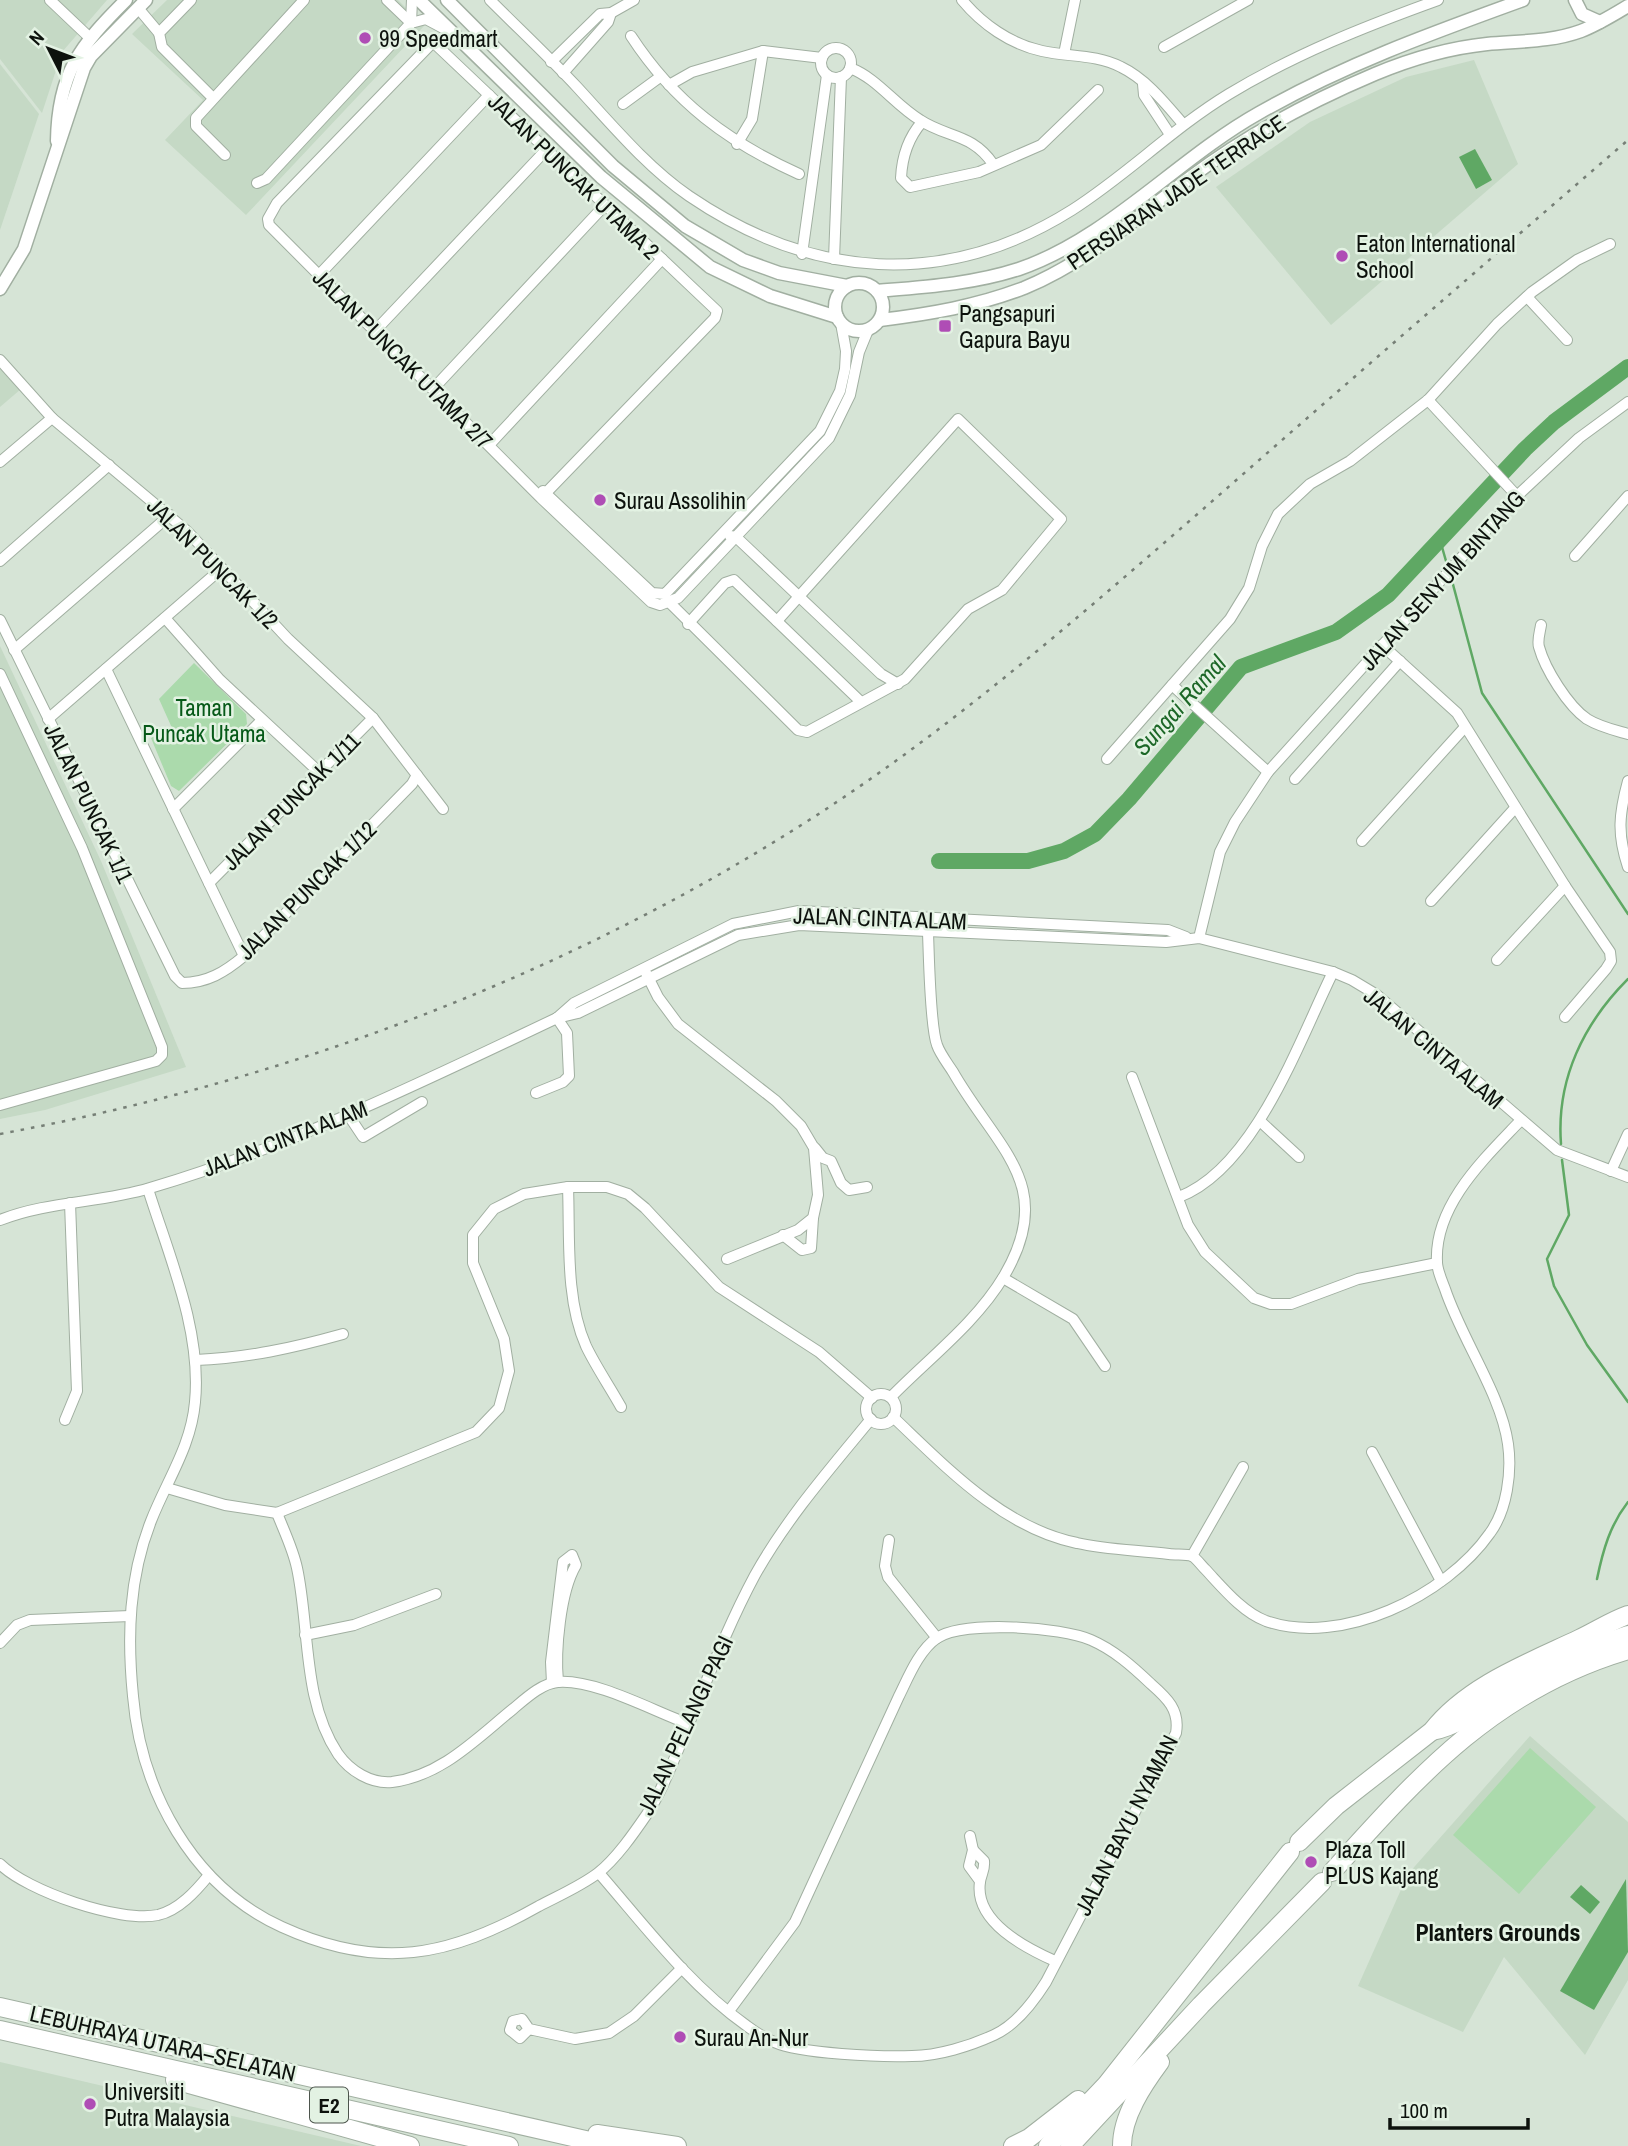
<svg xmlns="http://www.w3.org/2000/svg" width="1628" height="2146" viewBox="0 0 1628 2146" font-family="'Archivo Narrow',sans-serif">
<style>
.built{fill:#c5d9c5}
.green{fill:#abdaac}
.water{fill:#5fa864}
.lines{fill:none;stroke-linecap:round;stroke-linejoin:round}
.stream{stroke:#5fa864;stroke-width:2.5}
.river{stroke:#5fa864;stroke-width:16}
.minor-casing{stroke:#a1afa1;stroke-width:12}
.tertiary-casing{stroke:#a1afa1;stroke-width:15}
.motorway-casing{stroke:#a1afa1;stroke-width:20}
.minor{stroke:#fff;stroke-width:10}
.tertiary{stroke:#fff;stroke-width:12}
.motorway{stroke:#fff;stroke-width:18}
.rail{stroke:#767f76;stroke-width:2.5;stroke-dasharray:3.5 7;stroke-linecap:butt}
.poi-dot{fill:#af4db5;stroke:#e3f2e3;stroke-width:2.5}
.labels{text-anchor:middle;dominant-baseline:central;stroke-width:5;stroke-linejoin:round;paint-order:stroke}
.shield{fill:#e3f2e3;stroke:#4d554d;stroke-width:2}
.shield-label{font-size:21px;font-weight:bold;fill:#0d120d}
.poi-label{font-size:23px;fill:#0d120d;stroke:#e3f2e3;text-anchor:start}
.street-label{font-size:23px;fill:#0d120d;stroke:#e3f2e3}
.park-label{font-size:23px;fill:#065918;stroke:#e3f2e3}
.water-label{font-size:24px;font-style:italic;fill:#1c6727;stroke:#e3f2e3}
.neighbourhood-label{font-size:24px;font-weight:bold;fill:#0d120d;stroke:#e3f2e3}
</style>
<rect width="100%" height="100%" fill="#d6e4d6"/>
<g class="built">
<path d="M0,0H107L62,52L42,113L0,59Z"/>
<path d="M167,0H398L424,26L246,215L165,140L203,100L132,34Z"/>
<path d="M1474,60L1518,164L1331,325L1216,187L1310,122L1406,77Z"/>
<path d="M0,64L39,114L0,230Z"/>
<path d="M0,365L21,389L0,407Z"/>
<path d="M0,646L101,861L186,1067L45,1110L0,1119Z"/>
<path d="M1530,1736L1628,1822V1980L1585,2055L1504,1957L1463,2032L1358,1986L1408,1874Z"/>
<path d="M0,2062L361,2146H0Z"/>
</g>
<g class="green">
<path d="M194,663L246,714L247,724L179,791L171,786L151,738L172,728L159,699Z"/>
<path d="M1530,1748L1596,1807L1519,1894L1453,1835Z"/>
</g>
<g class="water">
<path d="M1475,149L1492,180L1476,189L1459,157Z"/>
<path d="M1626,1879L1628,1952L1594,2010L1560,1991Z"/>
<path d="M1581,1885L1600,1902L1590,1914L1570,1897Z"/>
</g>
<g class="lines">
<g class="stream">
<path d="M1440,540L1446,561"/>
<path d="M1451,577L1482,693L1628,914"/>
<path d="M1561,1144C1556,1079 1584,1023 1628,979"/>
<path d="M1562,1160L1569,1215L1547,1259L1554,1286L1587,1345L1628,1402"/>
<path d="M1597,1579C1603,1550 1610,1525 1628,1502"/>
</g>
<path class="river" d="M939,861H1028L1064,851L1095,834L1129,799L1241,667L1336,632L1388,595L1525,449L1554,422L1628,367"/>
<defs>
<g id="minor">
<path d="M50,0L89,37"/>
<path d="M191,0L159,33L162,47L213,98"/>
<path d="M387,0L411,23"/>
<path d="M490,0C519,29 549,57 577,87C612,125 647,167 689,196C811,279 945,290 1072,210C1127,175 1173,128 1229,94C1295,54 1366,26 1438,0"/>
<path d="M962,0C982,24 1010,44 1042,51C1068,57 1096,54 1121,67C1146,79 1165,103 1183,124"/>
<path d="M138,8L159,33"/>
<path d="M411,23L426,19L443,28"/>
<path d="M411,23L412,0"/>
<path d="M631,36C674,102 728,142 799,174"/>
<path d="M1164,47L1248,0"/>
<circle cx="836" cy="63" r="15"/>
<path d="M1064,54L1075,0"/>
<path d="M551,62L600,14L611,13L634,0"/>
<path d="M850,68C877,78 895,105 920,120C947,138 972,133 993,164"/>
<path d="M563,73L608,22L611,13"/>
<path d="M1143,84L1144,95L1169,133"/>
<path d="M669,85L692,72L763,51L822,58"/>
<path d="M623,104L660,77"/>
<path d="M922,122C908,138 902,157 901,178L910,187L979,172L1041,145L1098,90"/>
<path d="M737,144L752,119L763,51"/>
<path d="M225,155L196,126V118L304,0"/>
<path d="M257,183L266,179L411,23"/>
<path d="M802,254L827,75"/>
<path d="M834,259L841,77"/>
<path d="M319,275L489,95"/>
<path d="M1527,297L1567,340"/>
<path d="M375,331L546,150"/>
<path d="M0,360L52,418L187,531L288,639L373,718L443,809"/>
<path d="M434,388L604,206"/>
<path d="M1428,400L1517,496"/>
<path d="M490,444L662,259"/>
<path d="M0,462L52,418"/>
<path d="M543,491L652,593L665,594L820,431L840,391L845,369L846,351L841,323"/>
<path d="M541,498L715,318L717,311L433,42L277,203L268,219L269,225L541,498L651,602L660,605L678,598L829,438L850,395L859,352L868,330"/>
<path d="M730,536L736,537L881,674L898,684"/>
<path d="M1575,556L1628,496"/>
<path d="M0,561L109,465"/>
<path d="M670,603L798,730L807,732L905,679L968,609L1002,590L1061,519L958,419L777,621"/>
<path d="M165,618L220,680L319,772"/>
<path d="M0,620L175,976L182,983C207,983 225,972 244,956L412,784L417,775"/>
<path d="M688,624L725,583L734,580L861,702"/>
<path d="M1541,625C1540,632 1537,640 1539,647C1545,669 1568,706 1587,719C1600,727 1614,730 1628,734"/>
<path d="M1382,645L1457,713L1565,886L1610,952L1611,961L1606,969L1565,1017"/>
<path d="M14,650L170,515"/>
<path d="M106,669L244,956"/>
<path d="M0,674L82,848L162,1047V1055L156,1061L0,1105"/>
<path d="M1172,685L1268,772L1235,822L1220,852L1199,938"/>
<path d="M48,719L221,569"/>
<path d="M1107,759L1230,619L1249,588L1262,546L1278,514L1310,484L1350,461L1428,400L1497,324L1532,292L1577,260L1610,244"/>
<path d="M1268,772L1517,496L1579,438L1628,402"/>
<path d="M1295,779L1400,661"/>
<path d="M1628,781C1619,814 1617,834 1628,867"/>
<path d="M173,809L262,720"/>
<path d="M1362,841L1465,727"/>
<path d="M209,883L373,718"/>
<path d="M1431,901L1515,808"/>
<path d="M1497,960L1565,886"/>
<path d="M646,973L658,997L678,1024L776,1101L801,1126L814,1148L818,1195L813,1218L798,1230L727,1259"/>
<path d="M557,1018L574,1003L733,924L799,911L1168,930L1186,937"/>
<path d="M1132,1077L1188,1225L1205,1252L1254,1298L1271,1304H1291L1358,1279L1437,1263"/>
<path d="M536,1093L563,1082L569,1076L567,1033L557,1018"/>
<path d="M349,1116L363,1137L422,1102"/>
<path d="M1260,1121L1299,1157"/>
<path d="M815,1148L823,1158L831,1161L841,1183L849,1190L867,1187"/>
<path d="M1611,1171L1628,1134"/>
<path d="M568,1187C570,1237 565,1299 586,1346C596,1367 610,1387 621,1407"/>
<path d="M148,1189C169,1256 202,1331 195,1402C191,1447 167,1480 151,1521C129,1577 127,1636 133,1696C141,1791 192,1886 282,1927C379,1971 449,1957 539,1906C558,1896 581,1886 598,1873C616,1859 634,1833 647,1814C662,1791 672,1764 683,1738C706,1683 727,1627 755,1575C787,1518 829,1470 871,1419"/>
<path d="M1179,1197C1255,1168 1299,1041 1333,972"/>
<path d="M0,1220C48,1201 101,1203 150,1188C292,1146 424,1081 557,1018L578,1013L738,935L799,925L1166,942L1199,938L1333,972L1352,980L1377,995L1557,1150L1628,1177"/>
<path d="M783,1235L802,1250L811,1248L813,1218"/>
<path d="M1003,1278L1073,1319L1105,1366"/>
<path d="M196,1360C247,1358 293,1348 343,1334"/>
<circle cx="881" cy="1409" r="15"/>
<path d="M891,1397C928,1359 976,1323 1004,1276C1058,1185 997,1149 953,1072C948,1064 940,1054 937,1045C930,1026 929,956 928,933"/>
<path d="M893,1417C946,1467 1003,1528 1077,1543C1107,1550 1139,1550 1169,1554C1176,1555 1187,1554 1192,1556C1196,1558 1201,1565 1205,1569C1222,1587 1242,1612 1266,1621C1341,1647 1446,1596 1490,1533C1507,1510 1512,1472 1508,1444C1501,1394 1462,1340 1445,1289C1442,1281 1437,1270 1437,1262C1434,1205 1485,1158 1520,1121"/>
<path d="M65,1420L77,1391L70,1203"/>
<path d="M1372,1452L1441,1581"/>
<path d="M167,1488L225,1505L277,1513L476,1432L499,1408L509,1371L504,1339L473,1263V1235L494,1209L524,1194L568,1187H607L628,1194L645,1208L719,1287L819,1352L872,1398"/>
<path d="M277,1513C284,1531 293,1549 297,1568C310,1628 302,1700 338,1754C350,1771 371,1784 392,1782C441,1776 476,1739 513,1709C525,1699 542,1683 558,1682C595,1679 653,1711 689,1724"/>
<path d="M889,1540L885,1566L888,1577L937,1638"/>
<path d="M1192,1556L1243,1467"/>
<path d="M305,1635L354,1625L436,1594"/>
<path d="M0,1643L17,1625L30,1620L130,1616"/>
<path d="M552,1683L551,1662L563,1562L572,1555L576,1565C560,1592 555,1651 558,1682"/>
<path d="M970,1836L973,1850L969,1866L980,1881"/>
<path d="M973,1850L984,1861C985,1870 981,1874 980,1882C974,1922 1026,1948 1055,1961"/>
<path d="M0,1864C27,1891 120,1923 158,1915C179,1910 196,1891 209,1875"/>
<path d="M599,1873C645,1926 689,1985 747,2026C755,2032 765,2038 774,2042C801,2054 881,2057 912,2056C938,2056 970,2046 994,2035C1016,2025 1034,2001 1046,1982L1176,1733C1180,1710 1167,1698 1151,1684C1132,1666 1114,1650 1091,1640C1061,1627 965,1620 937,1638C919,1650 908,1678 899,1696L795,1922L729,2011"/>
<path d="M529,2029L520,2038L510,2030L513,2021L522,2019L529,2029L575,2039L609,2033L634,2016L682,1968"/>
</g>
<g id="tertiary">
<path d="M419,0L601,177L710,267L770,296L837,317"/>
<path d="M447,0L613,166L685,226L743,260L779,273L847,286"/>
<path d="M1575,0L1582,14L1600,22"/>
<path d="M57,141C58,73 80,46 126,0"/>
<circle cx="859" cy="307" r="24"/>
<path d="M0,289L24,249L84,68L91,56L146,0"/>
<path d="M877,291C925,287 973,284 1019,269C1109,238 1177,159 1259,113C1343,65 1432,33 1523,0"/>
<path d="M880,320C930,314 977,306 1024,288C1087,262 1137,217 1191,177C1247,135 1311,101 1375,74C1411,59 1448,48 1487,44C1519,41 1551,42 1581,31C1597,25 1613,15 1628,6"/>
</g>
<g id="motorway">
<path d="M1432,1731C1468,1724 1499,1693 1531,1675C1562,1658 1595,1646 1628,1635"/>
<path d="M1299,1842L1336,1806L1432,1731C1467,1686 1528,1663 1579,1639C1596,1631 1611,1621 1628,1615"/>
<path d="M1332,1872C1421,1773 1496,1689 1628,1650"/>
<path d="M0,2007L612,2146"/>
<path d="M0,2030L509,2146"/>
<path d="M175,2080L410,2146"/>
<path d="M597,2134L677,2146"/>
<path d="M1013,2146L1029,2138L1078,2100"/>
<path d="M1048,2146L1106,2085L1290,1852"/>
<path d="M1070,2146L1201,2005L1322,1882"/>
<path d="M1122,2146C1122,2116 1143,2085 1160,2062"/>
</g>
</defs>
<use href="#minor" class="minor-casing"/>
<use href="#tertiary" class="tertiary-casing"/>
<use href="#motorway" class="motorway-casing"/>
<use href="#minor" class="minor"/>
<use href="#tertiary" class="tertiary"/>
<use href="#motorway" class="motorway"/>
<path class="rail" d="M0,1134C279,1082 546,984 787,834C939,740 1074,621 1209,504C1348,382 1488,261 1628,140"/>
</g>
<g class="poi-dot">
<circle cx="365" cy="38" r="7"/>
<circle cx="1342" cy="256" r="7"/>
<rect x="938" y="319" width="14" height="14" rx="3.5"/>
<circle cx="600" cy="500" r="7"/>
<circle cx="1311" cy="1862" r="7"/>
<circle cx="680" cy="2037" r="7"/>
<circle cx="90" cy="2104" r="7"/>
</g>
<g class="labels">
<rect class="shield" x="310" y="2087.5" width="38" height="35" rx="5"/>
<g class="shield-label">
<text x="329" y="2105">E2</text>
</g>
<g class="poi-label">
<text x="379" y="38">99 Speedmart</text>
<text x="1356" y="243">Eaton International<tspan x="1356" dy="26">School</tspan></text>
<text x="959" y="313">Pangsapuri<tspan x="959" dy="26">Gapura Bayu</tspan></text>
<text x="614" y="500">Surau Assolihin</text>
<text x="1325" y="1849">Plaza Toll<tspan x="1325" dy="26">PLUS Kajang</tspan></text>
<text x="694" y="2037">Surau An-Nur</text>
<text x="104" y="2091">Universiti<tspan x="104" dy="26">Putra Malaysia</tspan></text>
</g>
<g class="street-label">
<text transform="translate(574 176) rotate(44)">JALAN PUNCAK UTAMA 2</text>
<text transform="translate(1176 192) rotate(-34)">PERSIARAN JADE TERRACE</text>
<text transform="translate(403 359) rotate(45)">JALAN PUNCAK UTAMA 2/7</text>
<text transform="translate(213 563) rotate(45)">JALAN PUNCAK 1/2</text>
<text transform="translate(1442 580) rotate(-48)">JALAN SENYUM BINTANG</text>
<text transform="translate(291 801) rotate(-45)">JALAN PUNCAK 1/11</text>
<text transform="translate(89 803) rotate(64)">JALAN PUNCAK 1/1</text>
<text transform="translate(307 890) rotate(-45)">JALAN PUNCAK 1/12</text>
<text transform="translate(880 918) rotate(2)">JALAN CINTA ALAM</text>
<text transform="translate(1434 1048) rotate(40)">JALAN CINTA ALAM</text>
<text transform="translate(285 1138) rotate(-21)">JALAN CINTA ALAM</text>
<text transform="translate(685 1725) rotate(-65)">JALAN PELANGI PAGI</text>
<text transform="translate(1126 1825) rotate(-63)">JALAN BAYU NYAMAN</text>
<text transform="translate(163 2043) rotate(13)">LEBUHRAYA UTARA–SELATAN</text>
</g>
<g class="park-label">
<text x="204" y="707">Taman<tspan x="204" dy="26">Puncak Utama</tspan></text>
</g>
<g class="water-label">
<text transform="translate(1179 705) rotate(-48)">Sungai Ramal</text>
</g>
<g class="neighbourhood-label">
<text x="1498" y="1932">Planters Grounds</text>
</g>
</g>
<g transform="translate(49 49) rotate(312)" stroke="#e3f2e3" stroke-width="5" paint-order="stroke">
<path d="M0-5L12 26L0 18L-12 26Z" fill="#0d120d"/>
<text y="-10" font-size="19" font-weight="bold" text-anchor="middle" fill="#0d120d">N</text>
</g>
<path d="M1390 2118v10h138v-10" fill="none" stroke="#0d120d" stroke-width="3.5"/>
<text x="1400" y="2118" font-size="21" fill="#0d120d" stroke="#e3f2e3" stroke-width="5" paint-order="stroke">100 m</text>
</svg>
